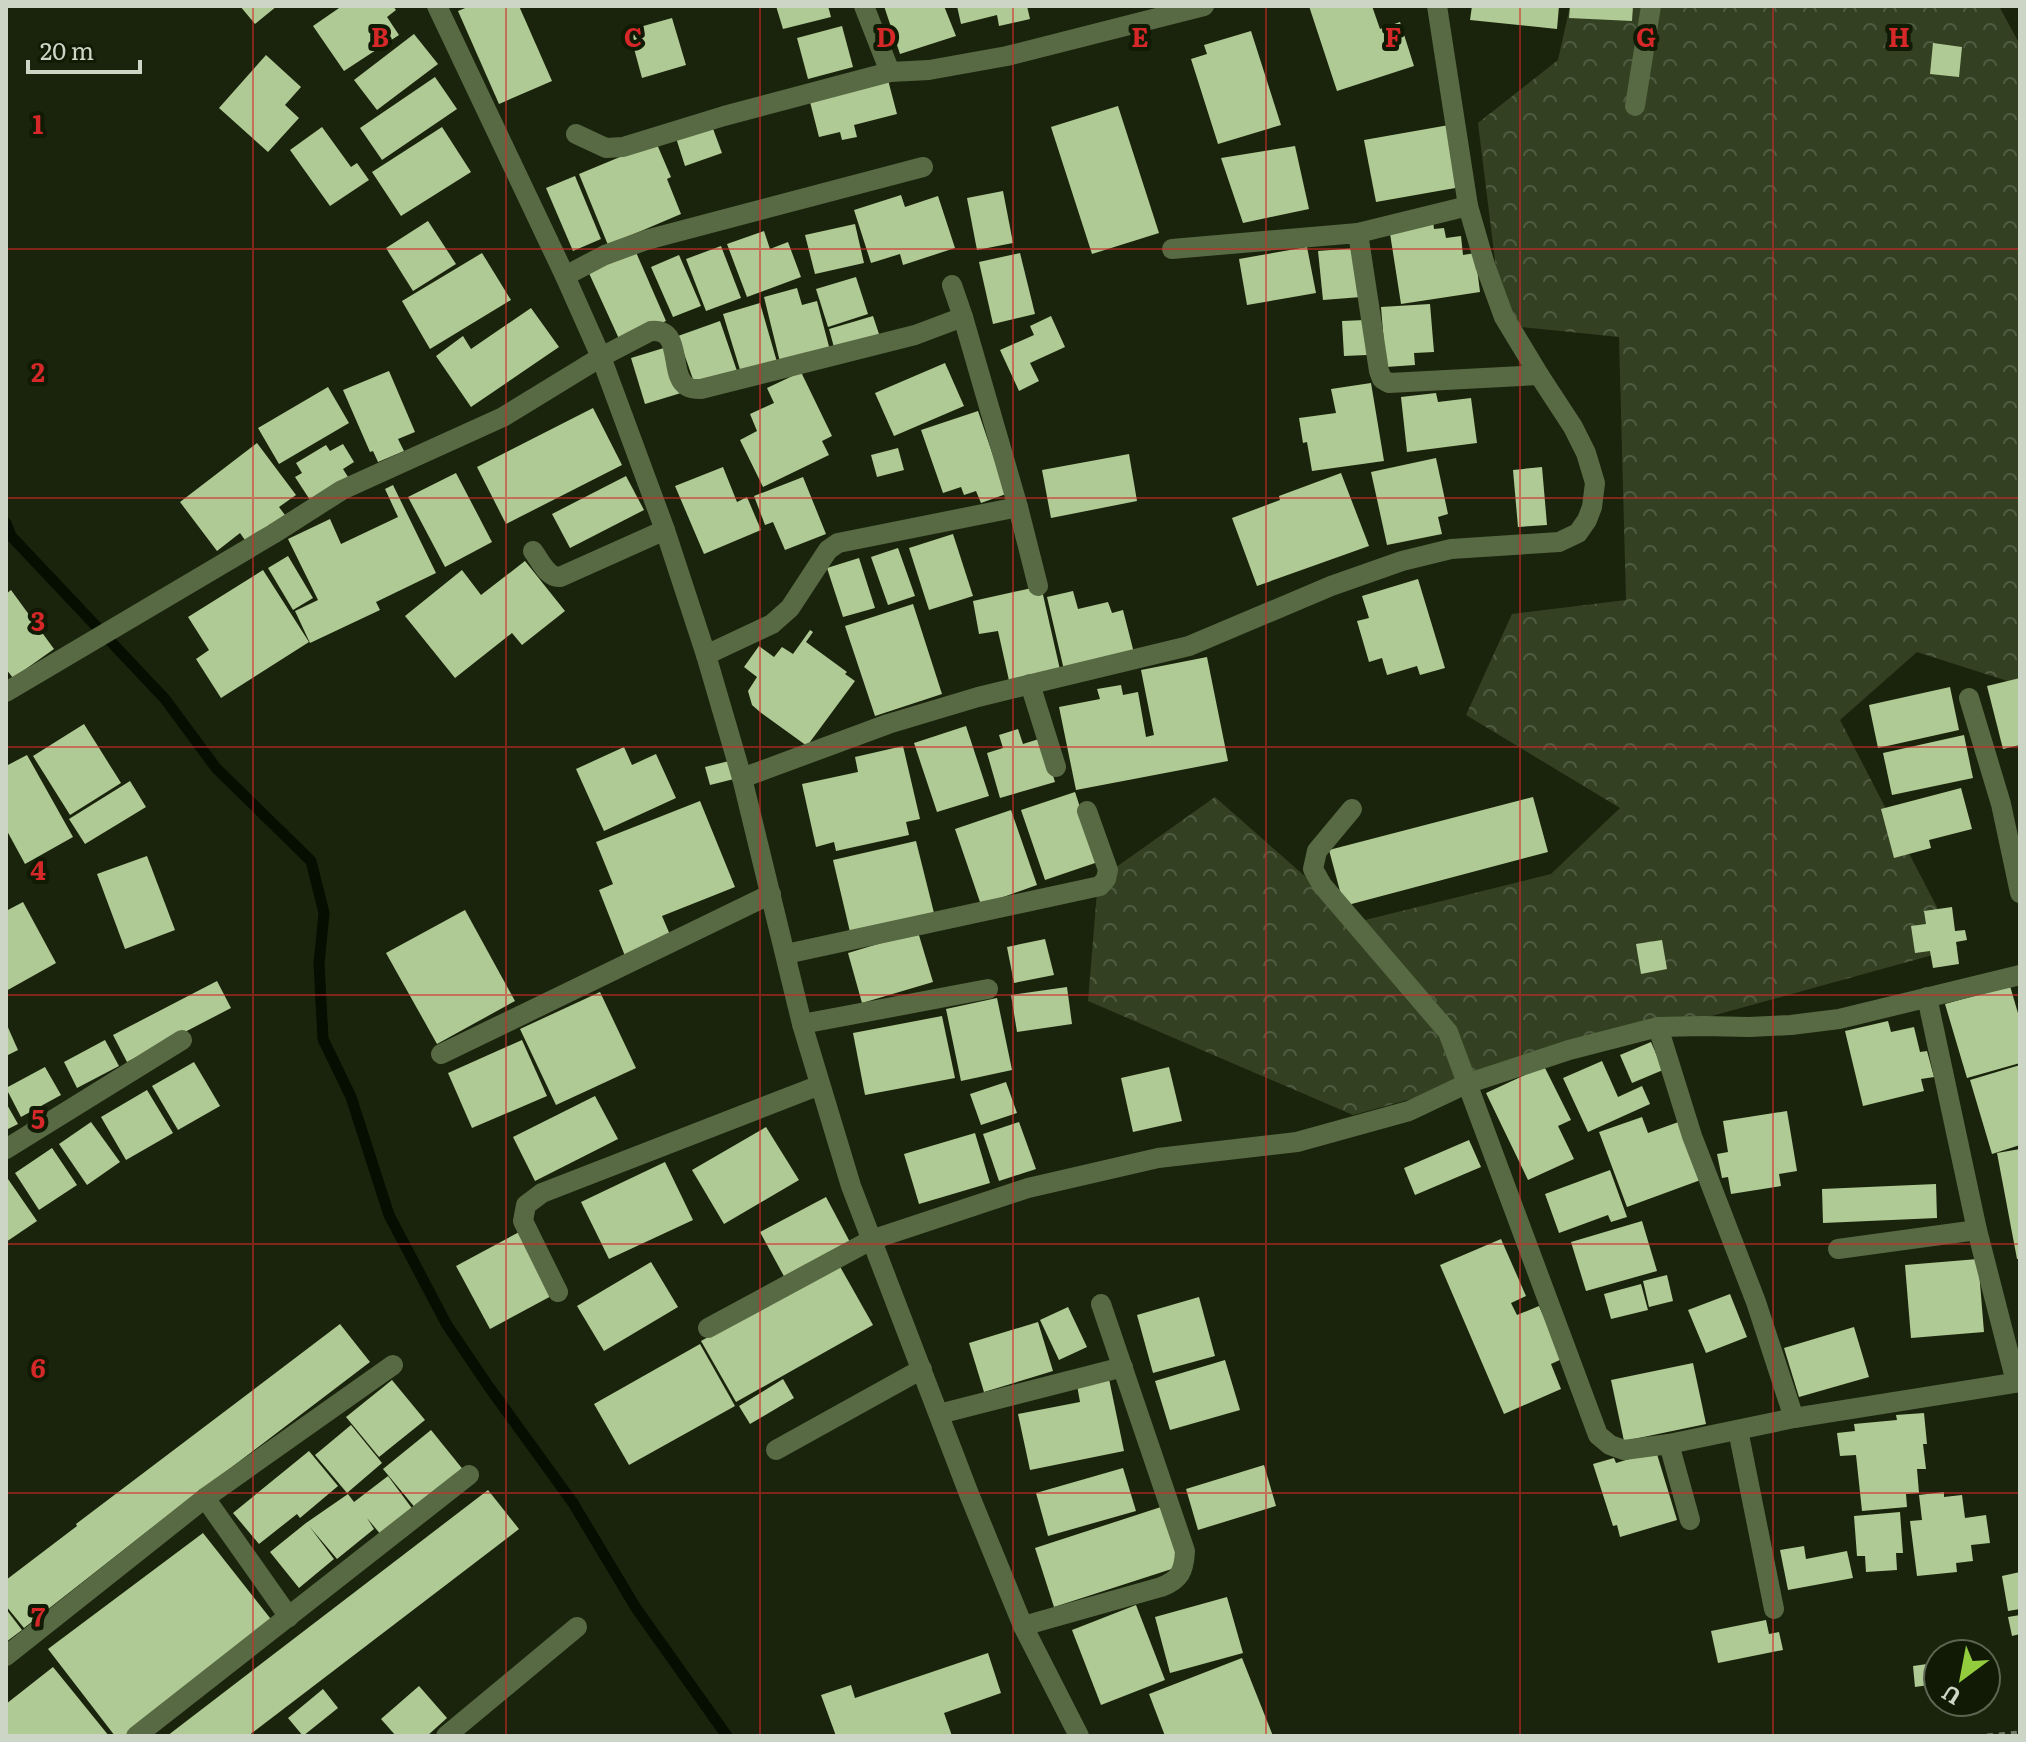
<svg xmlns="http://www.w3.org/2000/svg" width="2026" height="1742" viewBox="0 0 2026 1742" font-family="Literata,serif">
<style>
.forest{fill:url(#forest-crowns)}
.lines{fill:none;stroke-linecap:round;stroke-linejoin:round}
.stream{stroke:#050e00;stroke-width:11}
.building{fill:#b0ca95}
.path{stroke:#727b67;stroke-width:5;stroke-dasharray:6 6;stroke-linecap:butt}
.minor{stroke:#586a44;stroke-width:20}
.grid{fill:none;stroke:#d62828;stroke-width:2;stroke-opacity:0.55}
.grid-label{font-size:26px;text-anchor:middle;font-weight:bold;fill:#d62828;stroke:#101a04;stroke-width:8;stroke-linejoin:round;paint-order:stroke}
</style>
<defs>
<pattern id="forest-crowns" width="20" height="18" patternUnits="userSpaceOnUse" patternTransform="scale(2)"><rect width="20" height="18" fill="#334122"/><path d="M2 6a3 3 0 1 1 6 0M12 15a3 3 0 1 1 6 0" fill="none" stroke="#4f5c41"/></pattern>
</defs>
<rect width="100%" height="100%" fill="#1a240c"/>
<path class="forest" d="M1570,6H1999L2020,45V685L1917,652L1840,720L1958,948L1353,1115L1088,1001L1098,880L1215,797L1357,922L1551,874L1620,808L1466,715L1512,614L1626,600L1619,337L1503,325L1478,123L1558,60Z"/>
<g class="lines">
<path class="stream" d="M6,523L11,536L165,699L216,768L311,861L324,913L319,964L323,1039L351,1097L389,1215L447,1325L489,1387L573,1503L636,1608L727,1736"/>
</g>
<g class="building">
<path d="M240,6H277L255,24Z"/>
<path d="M342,6H393L396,10L387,17L399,35L344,71L313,26Z"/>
<path d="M470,6H519L552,81L499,104L458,11Z"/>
<path d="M776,6H828L831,17L783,29Z"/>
<path d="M884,6H944L956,36L900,54Z"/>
<path d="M957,6H1027L1030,19L999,26L997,15L961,24Z"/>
<path d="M1309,6H1372L1380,29L1400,22L1414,66L1337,91Z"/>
<path d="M1472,6H1559L1557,29L1470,20Z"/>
<path d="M1570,6H1633L1632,21L1569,18Z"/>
<path d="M672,18L686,65L642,78L629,30Z"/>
<path d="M842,26L853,67L808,79L797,38Z"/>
<path d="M1251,31L1281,125L1218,144L1191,59L1207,54L1204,45Z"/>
<path d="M414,34L438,64L377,110L354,80Z"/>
<path d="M1933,43L1962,47L1959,77L1930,74Z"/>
<path d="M266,55L301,87L285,105L299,118L268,152L219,108Z"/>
<path d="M435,77L457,109L382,160L360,128Z"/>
<path d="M888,80L897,114L854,125L857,137L842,140L840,132L819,137L809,98Z"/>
<path d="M1118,106L1159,233L1092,254L1051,127Z"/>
<path d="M1449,125L1461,187L1376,202L1364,140Z"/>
<path d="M712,126L722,153L685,166L676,138Z"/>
<path d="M322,127L351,167L357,163L369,180L330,206L290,150Z"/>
<path d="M442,127L471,172L401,216L372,172Z"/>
<path d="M656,142L671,177L667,179L681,214L608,245L579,174Z"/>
<path d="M1295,146L1309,209L1243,223L1221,158Z"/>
<path d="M575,176L601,239L573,251L546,188Z"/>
<path d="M1003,191L1013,243L977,250L967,198Z"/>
<path d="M901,195L905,207L938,196L955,248L903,265L900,254L871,263L854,210Z"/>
<path d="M1433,220L1434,229L1444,228L1446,238L1461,236L1463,255L1475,253L1480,292L1401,304L1389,227Z"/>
<path d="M428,221L456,264L413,291L386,248Z"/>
<path d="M855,224L864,263L815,274L805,235Z"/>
<path d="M764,231L770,249L788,242L801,277L747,297L727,244Z"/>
<path d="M721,246L741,298L706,311L686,259Z"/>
<path d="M1307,247L1316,293L1247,305L1239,259Z"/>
<path d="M1357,248L1361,297L1323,300L1318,251Z"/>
<path d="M635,250L666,321L620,341L588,271Z"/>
<path d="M482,253L511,300L430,349L402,301Z"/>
<path d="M1020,253L1035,314L993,324L979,262Z"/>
<path d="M679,255L701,306L673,317L651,267Z"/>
<path d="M856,277L868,314L828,327L816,289Z"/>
<path d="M797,288L802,305L817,301L831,354L781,366L764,297Z"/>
<path d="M760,303L777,362L741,373L723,314Z"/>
<path d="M1430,304L1434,352L1414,353L1415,365L1386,367L1381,307Z"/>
<path d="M531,308L559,347L471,407L436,356L463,336L471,349Z"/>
<path d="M873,316L880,337L835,351L829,329Z"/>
<path d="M1051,316L1065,347L1030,363L1039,381L1019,391L1000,350L1034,335L1030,326Z"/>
<path d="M1365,320L1367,355L1344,356L1342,321Z"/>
<path d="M720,321L738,374L696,388L678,336Z"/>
<path d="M667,347L681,393L645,404L631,358Z"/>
<path d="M945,363L964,406L894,436L875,393Z"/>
<path d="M389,371L415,432L398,439L404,451L378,462L373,451L370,452L343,390Z"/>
<path d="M801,372L832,436L822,441L829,455L763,487L740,440L757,431L750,414L774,403L767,388Z"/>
<path d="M1371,383L1384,461L1312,471L1307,442L1303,443L1299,418L1336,413L1331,389Z"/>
<path d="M328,387L349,423L279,464L258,428Z"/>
<path d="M1436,393L1438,402L1471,398L1477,443L1407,452L1401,397Z"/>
<path d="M593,408L622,465L506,524L477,467Z"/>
<path d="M978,411L1006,494L981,503L976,491L964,495L961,487L943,493L921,430Z"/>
<path d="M257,443L296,495L279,507L285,515L247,543L240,533L217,551L180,502Z"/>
<path d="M343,444L354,462L343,469L348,477L310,500L295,477L302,473L296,463L326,445L330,451Z"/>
<path d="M898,448L904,470L877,477L871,455Z"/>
<path d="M1129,454L1137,501L1051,518L1042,470Z"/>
<path d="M1436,458L1448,514L1438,517L1442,534L1387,545L1371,472Z"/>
<path d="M723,467L737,502L747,497L761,530L704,554L675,486Z"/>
<path d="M1542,467L1547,525L1518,527L1513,470Z"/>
<path d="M456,473L492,542L445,567L408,497Z"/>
<path d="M1341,473L1369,546L1257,586L1232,518L1280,500L1279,496Z"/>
<path d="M626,476L644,510L570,548L552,514Z"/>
<path d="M803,477L826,534L785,550L773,522L765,525L754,496Z"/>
<path d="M393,485L436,573L376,602L380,610L310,643L295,611L318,600L288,539L330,519L341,544L398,517L385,489Z"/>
<path d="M953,534L973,596L929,610L909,548Z"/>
<path d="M898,548L915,596L888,605L871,557Z"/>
<path d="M288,556L313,598L293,610L268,568Z"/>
<path d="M859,558L875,608L843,617L827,568Z"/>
<path d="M525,561L565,611L522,645L512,633L455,678L405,616L462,570L481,595Z"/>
<path d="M263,570L309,642L221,698L196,659L209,650L188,617Z"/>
<path d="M1418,579L1445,668L1420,675L1417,666L1387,675L1382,658L1369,662L1357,621L1369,618L1362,596Z"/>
<path d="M1041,586L1061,674L1010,685L998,631L979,634L973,601Z"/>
<path d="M11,590L54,649L13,678L6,669V594Z"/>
<path d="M1073,591L1078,609L1108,602L1112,613L1123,610L1134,653L1064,670L1047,597Z"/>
<path d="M913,604L942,694L875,716L845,626Z"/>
<path d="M810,630L813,632L806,642L847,672L845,674L855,681L807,746L760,712L752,705L748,691L757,677L744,667L759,646L774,657L782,647L793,654Z"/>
<path d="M1207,657L1228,761L1076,790L1059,707L1100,699L1097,689L1121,685L1123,695L1138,692L1146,737L1154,735L1141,670Z"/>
<path d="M2020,678V745L2003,749L1987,686Z"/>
<path d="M1950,687L1959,730L1878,748L1869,705Z"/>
<path d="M84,724L121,783L70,815L33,756Z"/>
<path d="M966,726L989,796L937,812L914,743Z"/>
<path d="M1018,729L1023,744L1042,738L1055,782L1000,798L987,753L1003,748L999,735Z"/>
<path d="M1964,735L1973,778L1892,795L1883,753Z"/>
<path d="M903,746L920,819L906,822L909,835L836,851L834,842L816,847L802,784L858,772L855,757Z"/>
<path d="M624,747L632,765L656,754L676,798L604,831L576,769Z"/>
<path d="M27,755L73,837L25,864L6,829V766Z"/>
<path d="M729,761L734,779L710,785L705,767Z"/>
<path d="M130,781L146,807L85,844L69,819Z"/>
<path d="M1961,788L1972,829L1929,840L1931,848L1894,858L1881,809Z"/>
<path d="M1075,792L1098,862L1045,880L1021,810Z"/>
<path d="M1533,797L1548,852L1344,906L1329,850Z"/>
<path d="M700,801L735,887L662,916L671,937L625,956L599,890L613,884L596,842Z"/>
<path d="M1011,810L1037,885L981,905L955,829Z"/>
<path d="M916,841L934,913L850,932L833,860Z"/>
<path d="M147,856L175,930L125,949L97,874Z"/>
<path d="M23,902L56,963L6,991V911Z"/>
<path d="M1952,907L1955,931L1965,930L1967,940L1956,942L1959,964L1933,968L1930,951L1915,953L1911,926L1926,924L1924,911Z"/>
<path d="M465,910L515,1001L437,1044L386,953Z"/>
<path d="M918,932L933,982L862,1003L848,953Z"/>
<path d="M1045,939L1054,975L1014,983L1007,947Z"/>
<path d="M1662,940L1667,969L1641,974L1636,944Z"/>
<path d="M217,981L231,1008L127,1062L113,1035Z"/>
<path d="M2010,986L2020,1020V1063L1967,1078L1945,1004Z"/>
<path d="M1067,987L1072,1024L1017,1032L1011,995Z"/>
<path d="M600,992L636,1068L556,1105L520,1029Z"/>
<path d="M997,998L1012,1070L961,1081L946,1009Z"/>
<path d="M942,1016L955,1078L865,1095L853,1033Z"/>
<path d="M1888,1021L1891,1032L1914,1027L1920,1052L1927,1051L1934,1077L1921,1079L1924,1091L1863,1106L1845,1031Z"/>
<path d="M6,1023L18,1050L6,1056Z"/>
<path d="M105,1040L119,1066L77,1088L64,1062Z"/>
<path d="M522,1040L547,1096L472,1128L448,1073Z"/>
<path d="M1651,1042L1663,1070L1632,1083L1620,1055Z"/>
<path d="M1602,1061L1618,1097L1642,1086L1650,1104L1588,1132L1563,1078Z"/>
<path d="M194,1062L220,1106L178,1130L152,1086Z"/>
<path d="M2020,1065V1145L1992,1154L1970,1080Z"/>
<path d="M1544,1066L1571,1120L1558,1126L1574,1159L1528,1180L1486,1093Z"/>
<path d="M45,1067L61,1095L21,1117L6,1088Z"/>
<path d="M1169,1067L1182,1121L1133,1132L1121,1078Z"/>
<path d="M1006,1082L1017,1113L981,1125L970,1094Z"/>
<path d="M147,1090L173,1133L126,1160L101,1117Z"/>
<path d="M595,1096L618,1139L535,1181L513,1137Z"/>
<path d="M6,1103L18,1124L6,1130Z"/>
<path d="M1787,1111L1797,1171L1779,1174L1781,1186L1731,1194L1728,1177L1722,1178L1717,1154L1728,1152L1723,1121Z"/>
<path d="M1642,1117L1648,1133L1684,1120L1706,1178L1627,1207L1599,1132Z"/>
<path d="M91,1122L120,1162L87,1185L59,1144Z"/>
<path d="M1019,1122L1036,1169L999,1181L983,1134Z"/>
<path d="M766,1127L799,1180L724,1224L692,1170Z"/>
<path d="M975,1133L990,1183L919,1204L904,1154Z"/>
<path d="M1469,1140L1481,1167L1415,1195L1404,1168Z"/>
<path d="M52,1148L77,1185L39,1210L15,1173Z"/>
<path d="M2020,1149V1259H2017L1997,1153Z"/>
<path d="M665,1162L693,1220L609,1259L581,1202Z"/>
<path d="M1610,1170L1627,1217L1611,1222L1608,1215L1559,1233L1545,1194Z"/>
<path d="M8,1179L37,1221L6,1242V1180Z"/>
<path d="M1936,1184L1937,1218L1823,1223L1822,1189Z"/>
<path d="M826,1197L851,1244L786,1280L760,1232Z"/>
<path d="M1642,1221L1657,1271L1586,1291L1571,1242Z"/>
<path d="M521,1231L555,1294L490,1329L456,1266Z"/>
<path d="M1501,1239L1526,1296L1511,1303L1517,1315L1539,1306L1562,1359L1551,1364L1561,1389L1504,1414L1440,1265Z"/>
<path d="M1978,1259L1984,1332L1911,1338L1905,1265Z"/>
<path d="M651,1262L678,1307L604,1351L577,1306Z"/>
<path d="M838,1263L873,1325L736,1402L701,1341Z"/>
<path d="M1667,1275L1673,1301L1649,1307L1643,1281Z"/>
<path d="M1641,1284L1648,1310L1611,1319L1604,1294Z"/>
<path d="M1730,1294L1747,1337L1706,1353L1688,1310Z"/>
<path d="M1199,1297L1215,1356L1153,1373L1137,1315Z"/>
<path d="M1068,1307L1087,1347L1059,1360L1040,1320Z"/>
<path d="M1038,1322L1053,1371L984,1392L969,1343Z"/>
<path d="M340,1324L370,1362L149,1530L24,1628L6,1606V1580L77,1526L76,1524Z"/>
<path d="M1854,1327L1869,1377L1799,1397L1784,1348Z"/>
<path d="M700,1344L735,1406L629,1465L594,1404Z"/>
<path d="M1225,1360L1240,1410L1170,1430L1155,1381Z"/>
<path d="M1693,1363L1706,1424L1624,1441L1611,1380Z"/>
<path d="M783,1379L794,1398L750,1424L739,1406Z"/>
<path d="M1109,1379L1124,1451L1030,1470L1018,1414L1080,1402L1077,1385Z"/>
<path d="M392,1380L425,1420L379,1457L346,1417Z"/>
<path d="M1924,1413L1927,1444H1923L1926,1469H1917L1919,1493L1906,1494L1907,1507L1862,1511L1856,1455L1840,1456L1837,1433L1855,1431L1854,1424L1897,1420L1896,1415Z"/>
<path d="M351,1425L382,1463L347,1493L315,1455Z"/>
<path d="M431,1430L465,1472L417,1510L383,1469Z"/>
<path d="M309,1451L338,1486L300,1518L297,1514L259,1544L233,1513Z"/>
<path d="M1656,1451L1677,1520L1620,1537L1617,1525L1613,1526L1593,1464L1614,1458L1616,1463Z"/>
<path d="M1264,1465L1276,1506L1198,1530L1186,1489Z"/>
<path d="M1123,1468L1136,1511L1048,1536L1036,1493Z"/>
<path d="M388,1476L414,1511L382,1536L367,1518L374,1529L337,1559L309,1526L334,1559L299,1588L270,1552L306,1523L348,1494L354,1502Z"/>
<path d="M488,1490L519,1529L438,1591L248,1736H167Z"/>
<path d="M1944,1492V1497L1962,1495L1965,1518L1986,1515L1990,1543L1971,1545L1973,1561L1956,1563L1957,1572L1917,1576L1910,1521L1922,1520L1919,1495Z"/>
<path d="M1161,1507L1181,1566L1054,1607L1035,1548Z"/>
<path d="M1900,1512L1903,1553H1896L1897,1570L1866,1572L1865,1556H1857L1854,1516Z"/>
<path d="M203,1533L274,1623L126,1736H115L48,1649Z"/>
<path d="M1804,1546L1806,1559L1847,1551L1853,1578L1788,1590L1780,1550Z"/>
<path d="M2020,1572V1609L2008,1611L2002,1576Z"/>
<path d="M1227,1597L1243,1653L1170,1673L1155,1617Z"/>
<path d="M1136,1605L1165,1680L1101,1705L1072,1630Z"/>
<path d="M6,1609L22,1630L6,1642Z"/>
<path d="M2020,1615V1634L2012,1636L2008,1617Z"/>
<path d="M1766,1620L1769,1634L1779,1632L1783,1650L1718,1663L1711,1631Z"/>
<path d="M988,1653L1001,1693L944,1713L952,1736H836L821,1695L851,1685L855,1698Z"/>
<path d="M1242,1658L1273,1736H1165L1149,1694Z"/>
<path d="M1934,1663L1936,1684L1915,1687L1913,1666Z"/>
<path d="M53,1667L109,1736H6V1704Z"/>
<path d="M419,1686L447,1718L427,1736H396L381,1719Z"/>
<path d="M323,1689L338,1708L303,1736L288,1718Z"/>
</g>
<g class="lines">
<path class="path" d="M1987,1736L2020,1733"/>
<g class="minor">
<path d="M437,6L565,276L601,357L665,530L706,655L742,778L802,1024L851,1186L969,1494L1023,1626L1079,1736"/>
<path d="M864,6L890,72"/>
<path d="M1635,106L1651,6"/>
<path d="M576,134L606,148L623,147L724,116L890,72L929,70L1007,56L1204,6"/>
<path d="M1358,233L1468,206"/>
<path d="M1172,249L1358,233L1379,371L1382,379L1389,383L1539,375"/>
<path d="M565,276L605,255L646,240L923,167"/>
<path d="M1018,507L1038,586"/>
<path d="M533,551C540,560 547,578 560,577L665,530"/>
<path d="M706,655L772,624L790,608L828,550L838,543L1018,507L963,317L952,285"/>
<path d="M1030,684L1056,767"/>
<path d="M6,692L273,534L342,490L503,417L601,357L651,331C685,328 667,376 688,387C691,389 697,389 701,389L915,335L963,317"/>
<path d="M1969,698L2001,804L2020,893"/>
<path d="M742,778L888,724L978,697L1189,646L1331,586L1402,561L1451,549L1559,542L1578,533L1587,520L1592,507L1595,483L1586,453L1573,427L1539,375L1504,317L1485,265L1468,206L1437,6"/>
<path d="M1352,809L1317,851L1313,869L1322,885L1448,1032L1598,1435L1610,1445L1624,1450L1669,1444L1794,1418L2020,1382"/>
<path d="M786,954L1100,886L1106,879L1108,870L1087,811"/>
<path d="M1927,997L1977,1230L2016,1382"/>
<path d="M802,1024L988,989"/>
<path d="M1658,1027L1692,1136L1756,1302L1794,1418"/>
<path d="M441,1054L771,894"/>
<path d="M6,1149L182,1040"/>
<path d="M1838,1249L1977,1230"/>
<path d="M558,1292L523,1221L526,1205L542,1193L820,1085"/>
<path d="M708,1328L871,1240L1028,1188L1158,1158L1297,1142L1409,1111L1466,1084L1569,1050L1658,1027L1703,1026L1749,1027L1791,1025L1839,1019L2020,975"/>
<path d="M939,1414L1123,1367"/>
<path d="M1738,1430L1774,1609"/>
<path d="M1669,1444L1690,1520"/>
<path d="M776,1450L922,1369"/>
<path d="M205,1498L289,1617"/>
<path d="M1023,1626L1161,1587C1180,1580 1184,1571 1185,1551L1101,1304"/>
<path d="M6,1656L205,1498L393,1365"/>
<path d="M136,1736L469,1475"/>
<path d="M446,1736L577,1627"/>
</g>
</g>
<path class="grid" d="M253,6V1736M506,6V1736M760,6V1736M1013,6V1736M1266,6V1736M1520,6V1736M1773,6V1736M6,249H2020M6,498H2020M6,747H2020M6,995H2020M6,1244H2020M6,1493H2020"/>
<g class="grid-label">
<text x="380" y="47">B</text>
<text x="633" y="47">C</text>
<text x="886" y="47">D</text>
<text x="1140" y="47">E</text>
<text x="1393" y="47">F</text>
<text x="1646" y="47">G</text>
<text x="1899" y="47">H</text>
<text x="38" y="134">1</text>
<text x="38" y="382">2</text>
<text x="38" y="631">3</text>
<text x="38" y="880">4</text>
<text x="38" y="1129">5</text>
<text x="38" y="1378">6</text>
<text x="38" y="1627">7</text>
</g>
<rect width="2026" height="1742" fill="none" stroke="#cdd5c6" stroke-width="16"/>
<g transform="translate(1962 1678) rotate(212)"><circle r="38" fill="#101a04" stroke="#5c6552" stroke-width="2"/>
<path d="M0-6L14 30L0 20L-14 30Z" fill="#93cc3d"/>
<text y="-12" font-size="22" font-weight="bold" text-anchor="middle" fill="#cdd5c6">U</text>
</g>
<path d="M28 60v12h112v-12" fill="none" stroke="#cdd5c6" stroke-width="4"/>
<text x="40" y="60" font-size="24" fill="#cdd5c6" stroke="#101a04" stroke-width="6" paint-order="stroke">20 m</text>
</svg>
